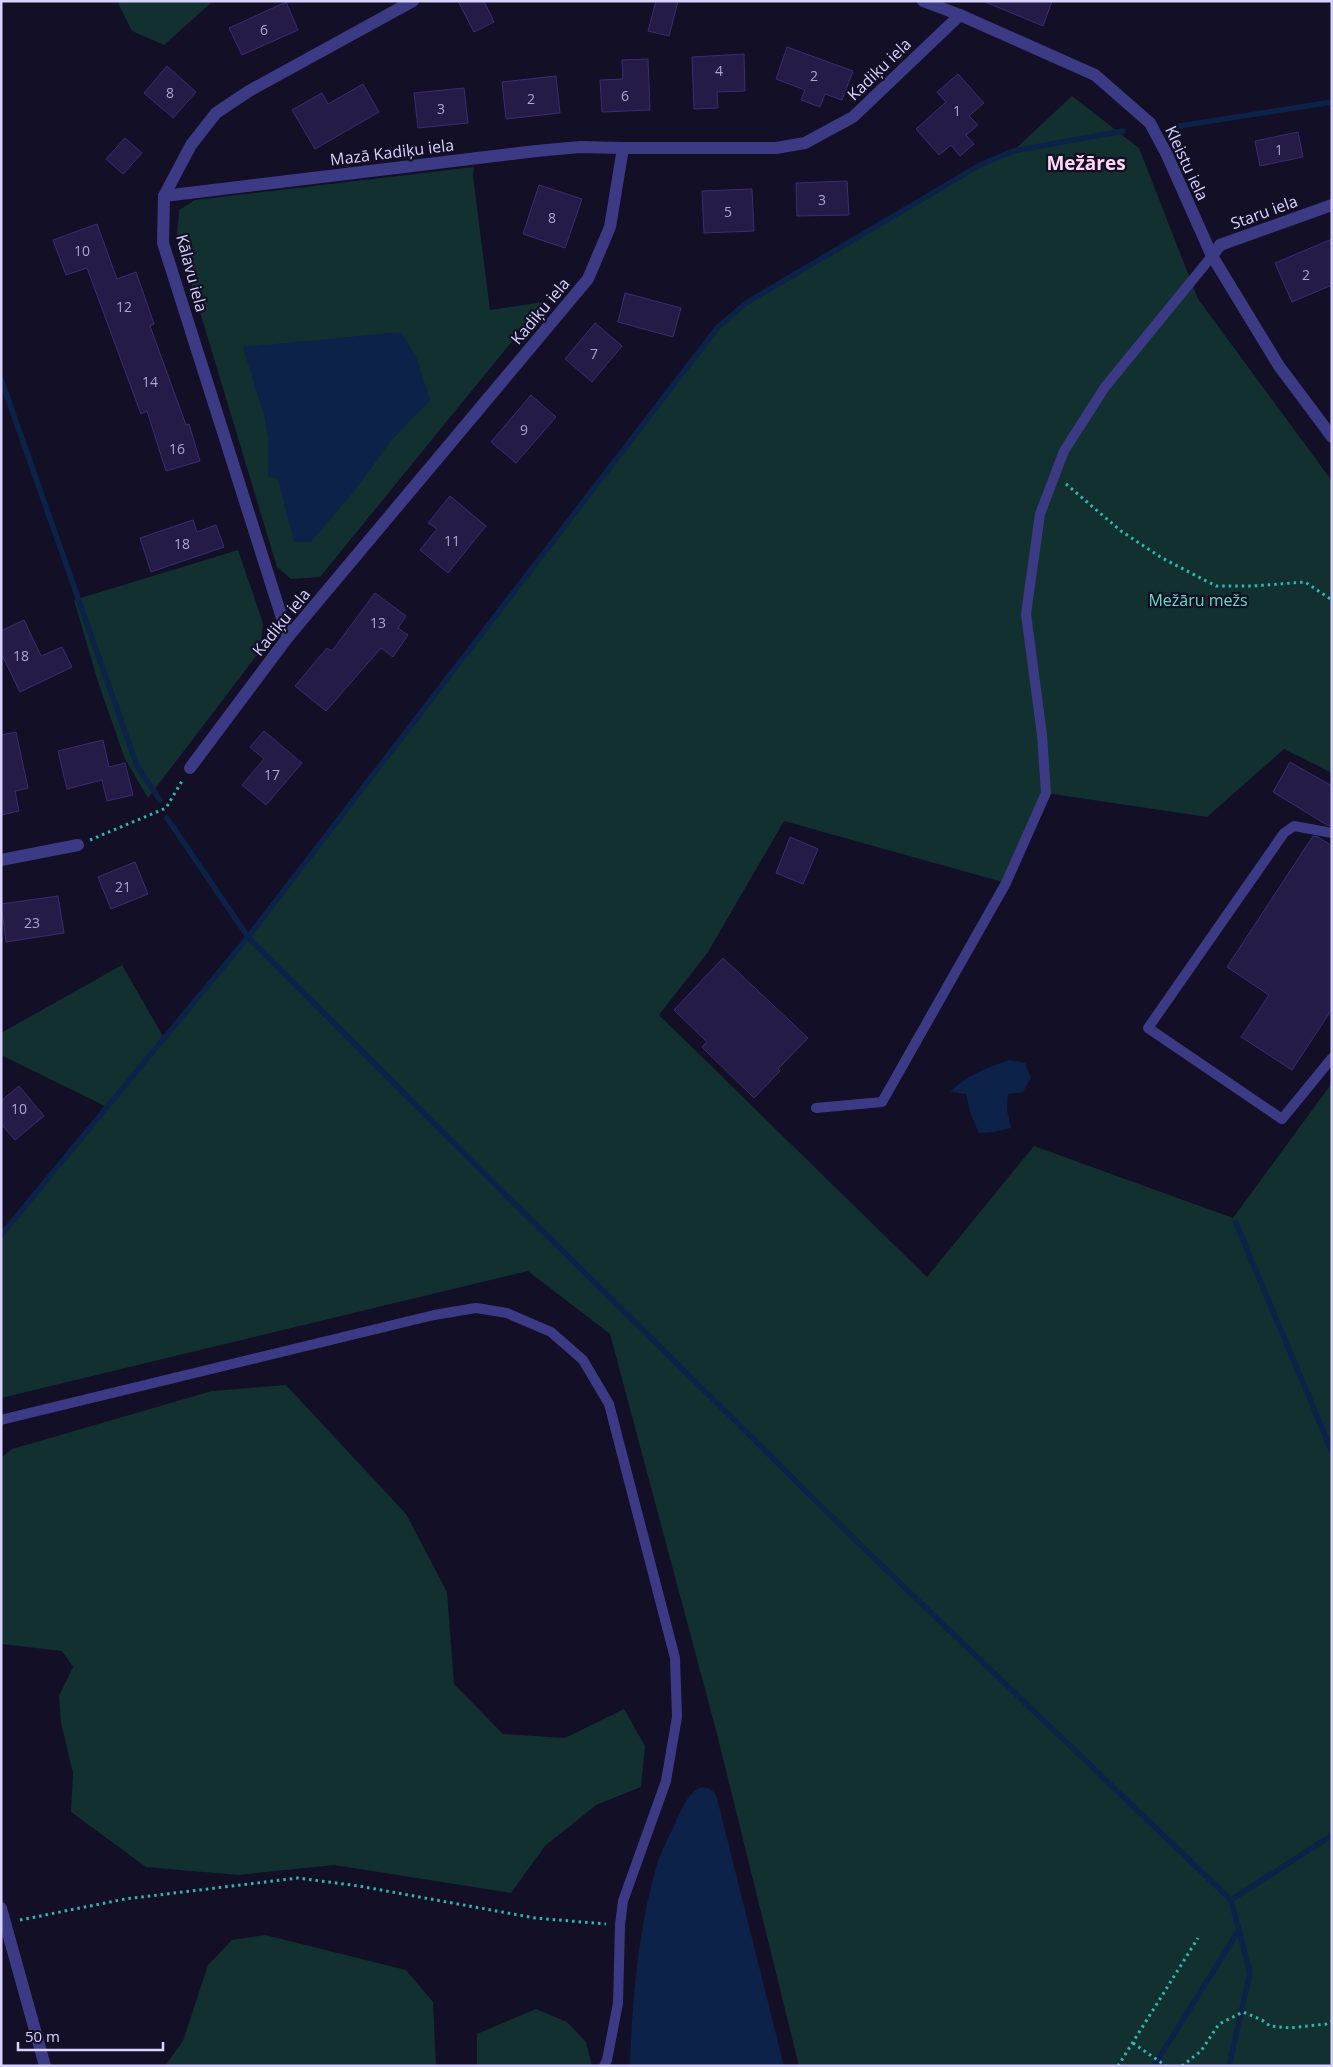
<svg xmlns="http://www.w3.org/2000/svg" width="1333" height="2067" viewBox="0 0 1333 2067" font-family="'Open Sans',sans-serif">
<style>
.green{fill:#12302f}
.water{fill:#0c2248}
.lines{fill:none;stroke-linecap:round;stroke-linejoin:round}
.stream{stroke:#0c2248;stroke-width:5.5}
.building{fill:#241b47;stroke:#3b2d73}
.path{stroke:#2fb8b0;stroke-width:3;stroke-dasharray:2.5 4;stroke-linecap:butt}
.service{stroke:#3d3a85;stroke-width:10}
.minor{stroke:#3d3a85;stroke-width:12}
.tertiary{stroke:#3d3a85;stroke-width:12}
.labels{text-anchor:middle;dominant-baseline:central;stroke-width:4.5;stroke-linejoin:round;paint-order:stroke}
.number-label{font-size:14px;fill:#aca6d1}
.street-label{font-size:16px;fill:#d9d4ff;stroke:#130f26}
.park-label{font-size:16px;fill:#5fe0c0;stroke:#130f26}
.quarter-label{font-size:19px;font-weight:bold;fill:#ffd6f0;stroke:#130f26}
</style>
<rect width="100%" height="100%" fill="#130f26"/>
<g class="green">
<path d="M117,1H213L164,45L132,31Z"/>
<path d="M1072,96L1139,148L1198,299L1332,481V773L1284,749L1207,817L1046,793L1006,883L784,821L708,952L659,1015L927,1277L1034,1146L1233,1218L1332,1083V2066H799L717,1734L610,1334L528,1271L1,1398V1235L107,1107L1,1055V1033L122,965L164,1038L248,937L718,327L746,303L980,165L1013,151Z"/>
<path d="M474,167L473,176L490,310L544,302L320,577L291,579L277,567L177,236L179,210L195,200Z"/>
<path d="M238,550L263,623L260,651L148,798L125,759L98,682L74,600Z"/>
<path d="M286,1385L406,1514L447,1592L454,1684L503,1734L565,1738L624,1709L645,1746L641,1787L596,1805L545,1846L511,1893L334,1865L238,1875L146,1867L71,1812L73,1773L61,1723L59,1696L73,1667L62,1651L1,1644V1458L12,1449L212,1391Z"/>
<path d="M265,1935L406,1970L433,2002L436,2066H165L183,2041L208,1965L232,1940Z"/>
<path d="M536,2009L567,2022L586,2042L592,2066H477V2034Z"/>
</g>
<g class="water">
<path d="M401,332L416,356L430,400L390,442L356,489L311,542H294L278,479L268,476V439L265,419L243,347Z"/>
<path d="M1009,1060L1025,1063L1031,1078L1023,1092L1008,1094L1007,1110L1011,1128L994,1132L979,1133L971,1115L966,1094L950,1092C967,1075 986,1068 1009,1060Z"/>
<path d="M702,1787C710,1788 714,1790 717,1798L784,2066H630C632,2001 639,1923 658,1861C663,1847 671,1833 677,1819C683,1807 688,1792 702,1787Z"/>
</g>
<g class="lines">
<g class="stream">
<path d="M1179,126L1332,102"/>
<path d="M1,379L137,766L160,800"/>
<path d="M167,818L248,937L502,1191L876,1560L1231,1900L1250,1973L1229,2066"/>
<path d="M1236,1223L1332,1452"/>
<path d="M1,1235L248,937L718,327L746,303L980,165L1013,151L1123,131"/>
<path d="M1231,1900L1332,1835"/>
<path d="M1154,2066L1239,1930"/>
</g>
</g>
<g class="building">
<path d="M458,1H484L494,22L474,32Z"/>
<path d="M656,1H678L669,36L648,31Z"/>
<path d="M983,1H1052L1043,26Z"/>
<path d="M286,2L298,30L242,55L229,28Z"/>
<path d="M787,47L853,71L842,100L825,94L820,107L801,100L805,90L776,79Z"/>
<path d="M744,54L745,91L717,92L718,108L694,109L692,57Z"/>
<path d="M648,59L650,110L602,112L600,80L623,79L622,60Z"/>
<path d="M167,66L196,92L173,118L144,93Z"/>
<path d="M958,74L984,103L969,116L978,125L966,135L974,144L960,156L951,145L939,155L916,129L946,102L937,92Z"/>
<path d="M556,76L560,113L506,119L502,82Z"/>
<path d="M363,84L379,112L315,149L292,110L322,93L328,104Z"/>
<path d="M464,88L468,123L418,128L414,93Z"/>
<path d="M1298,132L1303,157L1260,166L1255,141Z"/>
<path d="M125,138L142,153L123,174L106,159Z"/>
<path d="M847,181L849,215L797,216L796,183Z"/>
<path d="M539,185L582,199L565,248L523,234Z"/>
<path d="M752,189L754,231L704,233L702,191Z"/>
<path d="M97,224L117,279L136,272L154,324L150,326L186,425L189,424L200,461L166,471L147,411L141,414L87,268L66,275L53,240Z"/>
<path d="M1332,239V285L1292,302L1275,263Z"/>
<path d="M625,293L681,308L673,337L618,322Z"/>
<path d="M595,323L622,346L592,382L565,359Z"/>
<path d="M531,395L556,417L516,463L491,442Z"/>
<path d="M450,496L486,526L448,573L420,550L437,529L428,523Z"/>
<path d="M193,520L197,532L216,525L224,547L151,572L140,538Z"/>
<path d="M375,593L406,616L398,628L408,635L393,657L381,648L326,711L295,686L327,648L332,651Z"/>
<path d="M24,620L41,656L62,647L72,667L20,692L1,653V631Z"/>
<path d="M264,731L302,763L266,805L242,785L264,759L250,747Z"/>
<path d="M16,732L28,788L15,791L19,811L1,815V735Z"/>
<path d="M103,740L109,767L125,763L133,795L107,801L102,780L67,789L58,751Z"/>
<path d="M1290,762L1332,786V826L1327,825L1273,792Z"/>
<path d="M1313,836L1318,837L1332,846V1009L1292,1070L1241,1037L1269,995L1227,967Z"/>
<path d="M790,837L818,849L803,884L776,873Z"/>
<path d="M135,862L148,894L111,909L98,877Z"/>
<path d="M58,896L64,933L6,942L1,904Z"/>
<path d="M723,958L808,1038L778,1069L780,1071L754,1098L702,1047L707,1042L674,1010Z"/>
<path d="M19,1086L44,1116L15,1140L1,1124V1101Z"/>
</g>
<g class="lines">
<g class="path">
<path d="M1066,484L1121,531L1162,558L1216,586H1253L1305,582L1332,600"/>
<path d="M90,840L166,808L182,781"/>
<path d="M20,1920L125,1899L298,1878L359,1886L535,1918L606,1924"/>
<path d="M1133,2043L1166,2066"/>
<path d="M1118,2066L1198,1938"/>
<path d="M1182,2066L1201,2051L1219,2024L1243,2012L1262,2020L1270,2026L1290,2028L1326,2024L1332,2021"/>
</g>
<g class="service">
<path d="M1332,833L1294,826L1284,833L1148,1028L1282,1119L1332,1058"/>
<path d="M816,1108L882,1102L1006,883L1046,793L1042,735L1026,614L1040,514L1064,451L1105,387L1212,256"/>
<path d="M1,1420L434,1315L476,1308L507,1313L551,1332L583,1360L609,1404L675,1658L677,1717L666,1781L623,1901L620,1925L618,2003L607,2060L604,2066"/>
</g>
<g class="minor">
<path d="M164,196L536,151L580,147L623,148"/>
<path d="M1212,256L1220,245L1332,205"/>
<path d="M288,637L163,243L164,196L191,145L216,113L249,91L413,1"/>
<path d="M190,768L288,637L588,279L610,227L623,148H776L805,143L853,117L960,15"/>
<path d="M1,860L78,845"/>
<path d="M1,1908L45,2066"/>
</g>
<path class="tertiary" d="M923,1L960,15L1095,75L1150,123L1167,155L1212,256L1279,366L1332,437"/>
</g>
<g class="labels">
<g class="number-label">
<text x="264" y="29">6</text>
<text x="719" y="70">4</text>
<text x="814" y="75">2</text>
<text x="170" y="92">8</text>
<text x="625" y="95">6</text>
<text x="531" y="98">2</text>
<text x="441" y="108">3</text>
<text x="957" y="110">1</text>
<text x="1279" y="149">1</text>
<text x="822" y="199">3</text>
<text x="728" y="211">5</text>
<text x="552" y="217">8</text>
<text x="82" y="250">10</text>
<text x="1306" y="274">2</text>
<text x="124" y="306">12</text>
<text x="594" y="353">7</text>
<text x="150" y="381">14</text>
<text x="524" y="429">9</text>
<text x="177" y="448">16</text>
<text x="452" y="540">11</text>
<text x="182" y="543">18</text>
<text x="378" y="622">13</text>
<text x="21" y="655">18</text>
<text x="272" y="774">17</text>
<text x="123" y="886">21</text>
<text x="32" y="922">23</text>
<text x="19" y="1108">10</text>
</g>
<g class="street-label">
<text transform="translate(879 69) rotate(-44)">Kadiķu iela</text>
<text transform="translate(392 152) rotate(-7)">Mazā Kadiķu iela</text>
<text transform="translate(1187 163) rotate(65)">Kleistu iela</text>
<text transform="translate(1264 212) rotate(-20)">Staru iela</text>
<text transform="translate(192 273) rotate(75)">Kālavu iela</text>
<text transform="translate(540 311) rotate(-50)">Kadiķu iela</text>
<text transform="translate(281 622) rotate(-51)">Kadiķu iela</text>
</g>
<g class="park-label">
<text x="1198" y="600">Mežāru mežs</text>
</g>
<g class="quarter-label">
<text x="1086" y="163">Mežāres</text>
</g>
</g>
<rect width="1333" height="2067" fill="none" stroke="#d9d4ff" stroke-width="5"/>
<path d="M18 2042v8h145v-8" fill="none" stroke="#d9d4ff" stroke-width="2.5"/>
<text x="25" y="2042" font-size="15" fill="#d9d4ff" stroke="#130f26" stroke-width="4" paint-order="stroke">50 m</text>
</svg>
